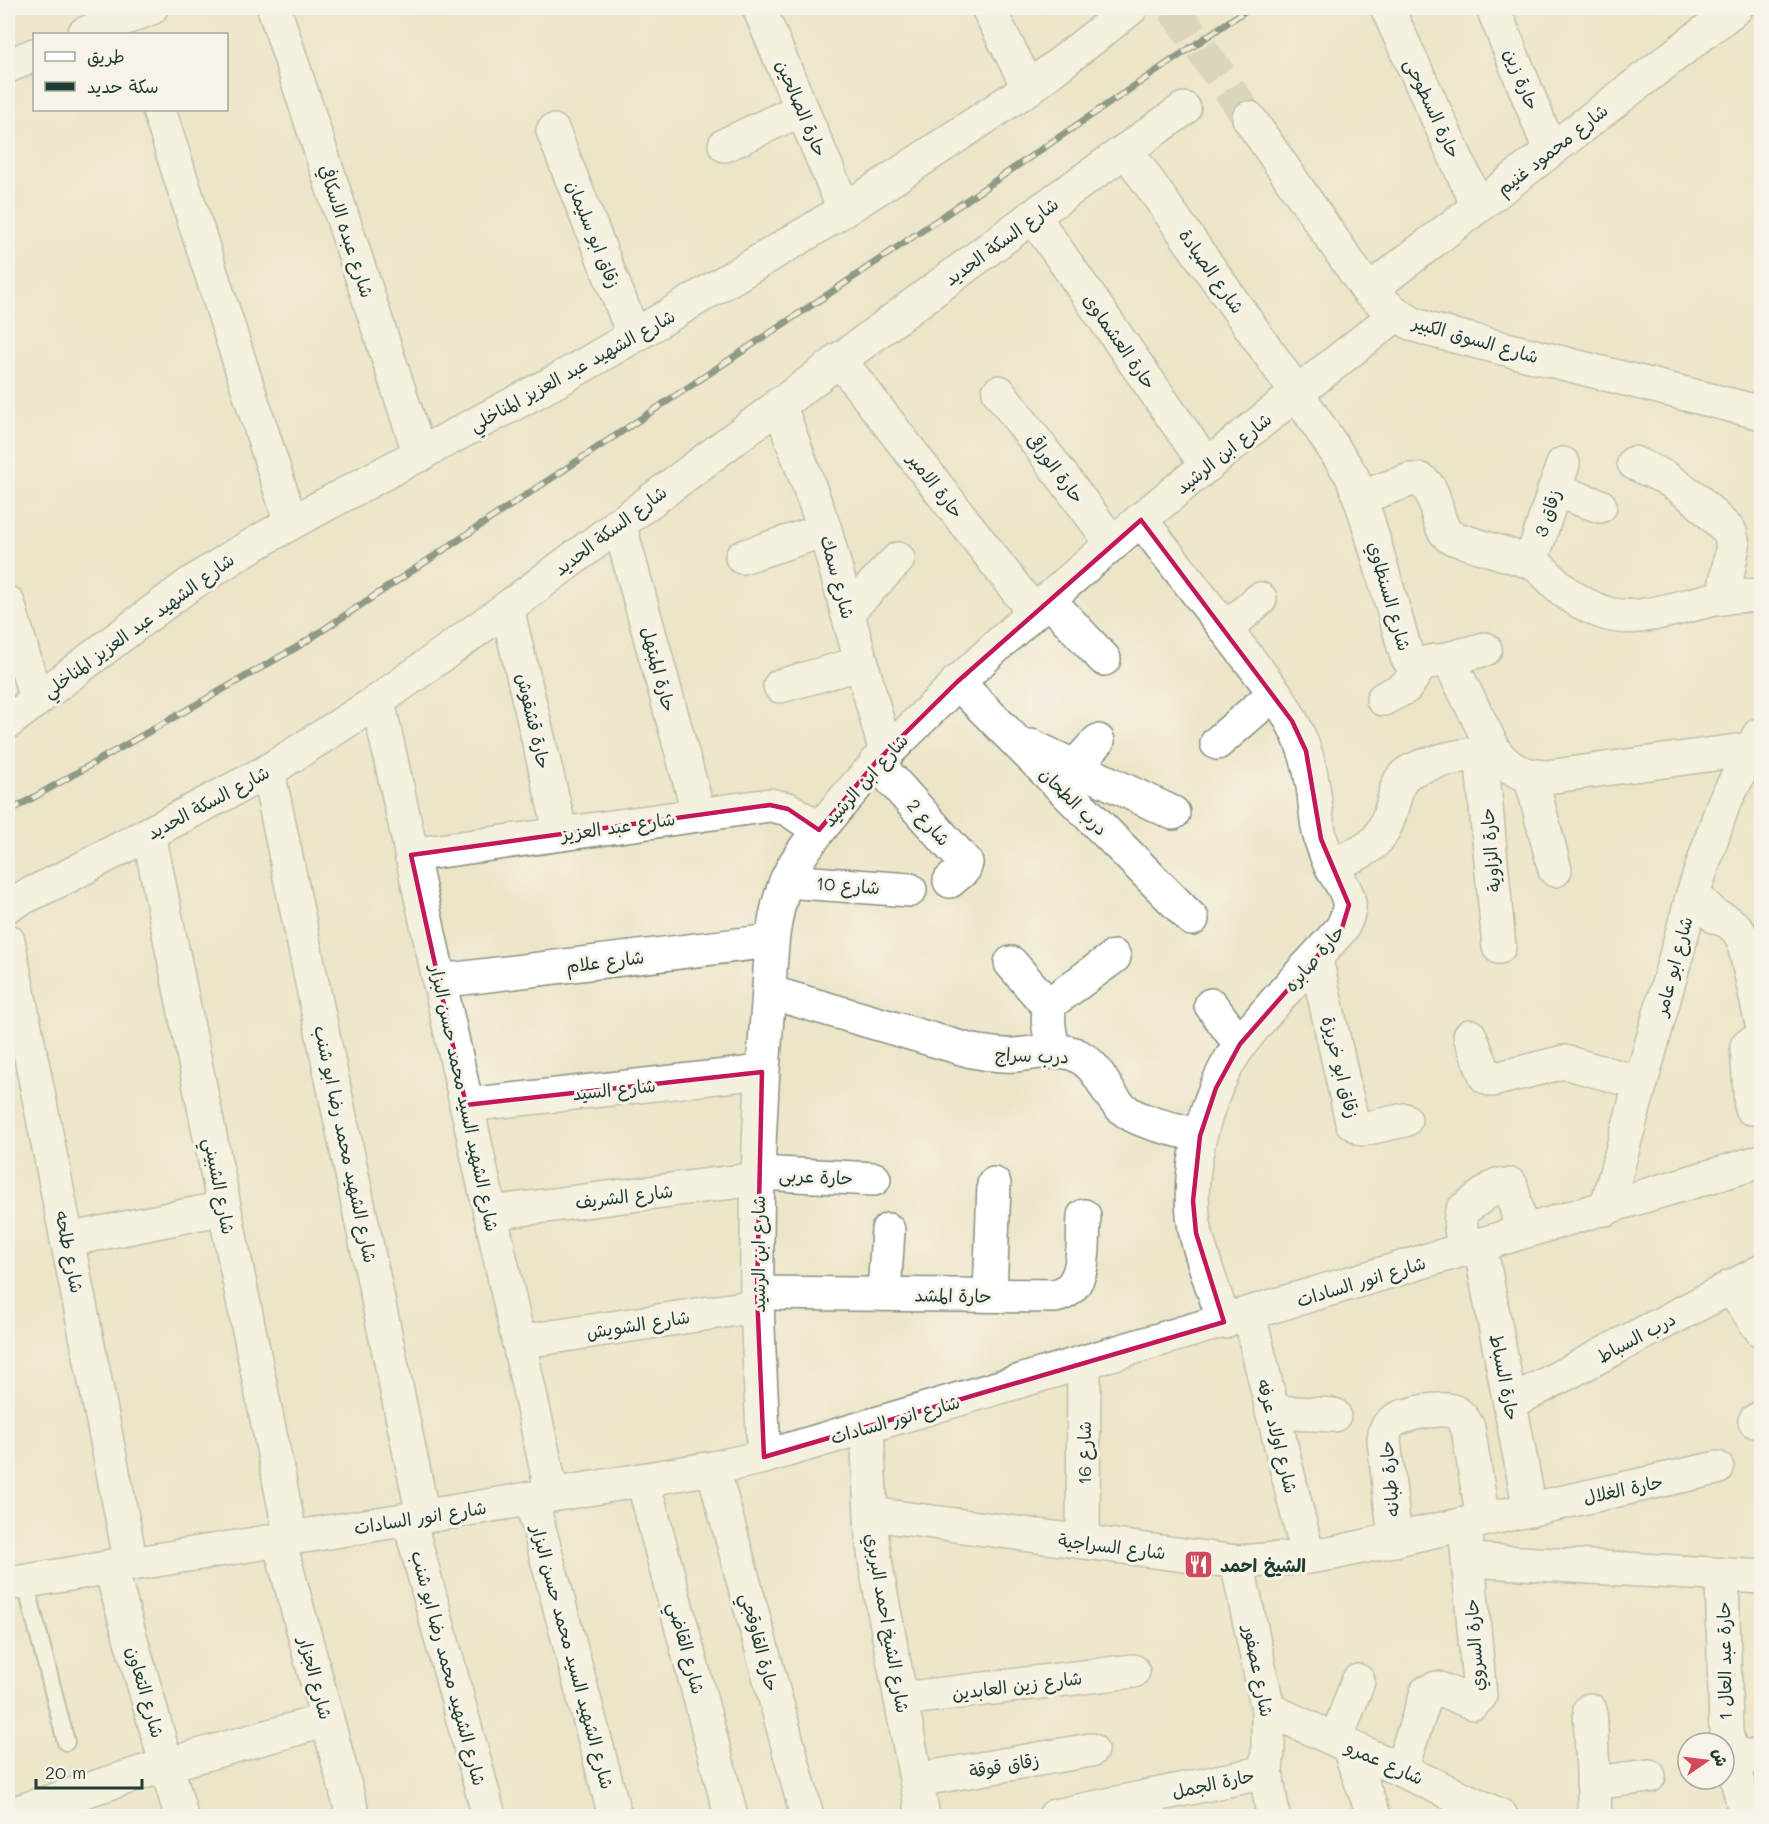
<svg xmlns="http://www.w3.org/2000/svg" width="1769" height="1824" viewBox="0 0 1769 1824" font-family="Mali,'Playpen Sans Arabic',sans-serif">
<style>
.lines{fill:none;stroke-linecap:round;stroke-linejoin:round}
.tertiary-tunnel{stroke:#c4c3aa;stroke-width:33;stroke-dasharray:33 16;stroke-linecap:butt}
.service-casing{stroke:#86917e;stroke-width:20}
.minor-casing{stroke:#86917e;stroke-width:36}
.tertiary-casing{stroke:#86917e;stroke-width:36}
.service{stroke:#fff;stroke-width:16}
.minor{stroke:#fff;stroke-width:33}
.tertiary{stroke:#fff;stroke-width:33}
.rail-casing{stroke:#1f3d34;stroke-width:7}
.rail{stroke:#f7f3e8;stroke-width:4.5;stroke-dasharray:14;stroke-linecap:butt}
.marked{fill:none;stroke:#c2185b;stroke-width:4.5;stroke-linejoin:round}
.labels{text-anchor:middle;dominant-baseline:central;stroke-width:6;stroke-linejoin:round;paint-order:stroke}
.street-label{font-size:18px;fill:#1f3d34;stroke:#f7f3e8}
.poi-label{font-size:18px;font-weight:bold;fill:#1f3d34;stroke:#f7f3e8;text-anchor:start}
</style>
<rect width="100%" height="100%" fill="#f7f3e8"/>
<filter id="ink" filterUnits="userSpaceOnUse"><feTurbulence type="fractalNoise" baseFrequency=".0167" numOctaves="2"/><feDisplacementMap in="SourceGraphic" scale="12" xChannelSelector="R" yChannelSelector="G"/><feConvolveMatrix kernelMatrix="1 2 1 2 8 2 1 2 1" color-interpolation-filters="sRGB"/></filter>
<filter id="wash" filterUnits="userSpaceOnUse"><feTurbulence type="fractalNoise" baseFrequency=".008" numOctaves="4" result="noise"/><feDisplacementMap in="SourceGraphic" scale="24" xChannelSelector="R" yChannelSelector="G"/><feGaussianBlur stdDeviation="1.35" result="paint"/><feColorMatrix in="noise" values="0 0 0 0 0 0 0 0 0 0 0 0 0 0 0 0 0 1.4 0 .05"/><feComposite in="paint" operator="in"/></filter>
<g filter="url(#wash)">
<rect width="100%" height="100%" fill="#ede5c8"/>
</g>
<g filter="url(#ink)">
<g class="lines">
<path class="tertiary-tunnel" d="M1173,8L1249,118"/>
<defs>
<path id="service" d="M25,1581L66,1742"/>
<g id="minor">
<path d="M274,8L420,455"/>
<path d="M759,8L844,209"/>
<path d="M988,8L1029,88"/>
<path d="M1493,8L1550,150"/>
<path d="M1388,10L1478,206"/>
<path d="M84,34L151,8"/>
<path d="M8,66L34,55"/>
<path d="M159,110L291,523"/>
<path d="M553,131L634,336"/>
<path d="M725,145L802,109"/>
<path d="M1126,150L1297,393L1352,476L1367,518L1407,657C1420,674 1437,651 1452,666L1494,750C1508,770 1523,776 1547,777L1751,749"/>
<path d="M1033,216L1207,466"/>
<path d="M1368,291L1736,8"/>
<path d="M839,359L1033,611"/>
<path d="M999,392L1113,544"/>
<path d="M779,404L825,530L886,753"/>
<path d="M1634,463L1666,478L1695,498L1730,532L1733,545L1723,598"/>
<path d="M1554,490L1600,506"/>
<path d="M1361,497L1410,480H1421C1440,491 1433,524 1450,537L1531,562C1544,569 1551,580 1562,589C1573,599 1589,607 1602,612C1648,630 1712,587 1762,597"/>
<path d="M1141,520L1275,693C1293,721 1307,748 1312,781C1316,801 1315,820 1321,840C1324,849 1327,858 1331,866C1337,878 1347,889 1349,902C1350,912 1346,920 1342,928C1309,966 1272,1002 1242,1042C1206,1091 1183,1174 1196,1234C1203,1263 1215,1293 1224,1322"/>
<path d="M619,523L699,815"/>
<path d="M742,557L825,530"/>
<path d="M1531,562L1563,464"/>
<path d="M1048,599L1104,659"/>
<path d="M8,603L36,699"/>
<path d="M507,608L561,834"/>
<path d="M847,612L898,559"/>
<path d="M1226,629L1260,599"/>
<path d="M1444,660L1485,649"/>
<path d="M957,682L1192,919"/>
<path d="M780,686L862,663"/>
<path d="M1383,699L1406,687L1421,665"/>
<path d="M378,701L552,1494"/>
<path d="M8,722L139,622L189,585L239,553L291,523L558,380L634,336L812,230L886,183L1029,88L1131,8"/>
<path d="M1217,743L1275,693"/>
<path d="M1031,746L1173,813"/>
<path d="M1481,753L1499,947"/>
<path d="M876,762L966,863L964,869L950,881"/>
<path d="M1074,767L1098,741"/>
<path d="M268,771L423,1516"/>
<path d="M1531,777L1555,870"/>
<path d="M149,834L291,1538"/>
<path d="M411,855L770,805L788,809L819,830"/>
<path d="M1331,865C1373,848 1382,845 1394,800C1396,791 1398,781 1405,775C1419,762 1474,754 1494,750"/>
<path d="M786,881L910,890"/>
<path d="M1693,894L1716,917L1727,921L1737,929L1743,939L1762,1024"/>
<path d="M8,941L131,1563"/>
<path d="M1316,959L1352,1122L1363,1129L1405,1120"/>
<path d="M1011,963L1049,1007"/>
<path d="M439,981L771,941"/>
<path d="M769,992L968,1050C983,1053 998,1056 1014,1055C1033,1054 1055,1047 1074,1054C1102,1066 1102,1090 1122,1108C1140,1124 1177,1129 1200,1136"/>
<path d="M1211,1005L1240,1044"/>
<path d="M1470,1036L1486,1077L1492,1080L1564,1062L1641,1083"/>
<path d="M1054,1052C1051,1037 1044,1016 1052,1002L1114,957"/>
<path d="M466,1105L762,1072"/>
<path d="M1751,1108L1747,1046L1762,1038"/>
<path d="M758,1173L874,1179"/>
<path d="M1511,1185L1522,1232"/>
<path d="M1606,1209L1693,894L1723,805L1759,735"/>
<path d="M490,1213L757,1179"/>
<path d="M67,1240L224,1208"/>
<path d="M1480,1245L1530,1510"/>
<path d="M1465,1249C1463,1236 1457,1222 1463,1210L1497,1185"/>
<path d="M1730,1287L1762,1331"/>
<path d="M757,1293L1055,1296C1089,1289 1082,1243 1084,1216"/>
<path d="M884,1294L888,1230"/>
<path d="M990,1295L994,1184"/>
<path d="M1249,1314L1308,1557"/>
<path d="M519,1342L757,1306"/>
<path d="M1510,1403L1762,1271"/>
<path d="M1272,1412L1334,1415"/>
<path d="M1755,1421L1762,1417"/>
<path d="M867,1428L872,1538L877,1573L923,1816"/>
<path d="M764,1457C762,1403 758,1348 757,1294C756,1201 759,1109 767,1017C771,972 769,927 785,884C794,861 809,843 824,824C849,793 876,763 905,735C1056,581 1227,448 1397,314"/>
<path d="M713,1468L807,1816"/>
<path d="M643,1480L731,1816"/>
<path d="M531,1498L615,1816"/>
<path d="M871,1514L1237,1562L1308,1557L1334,1553L1717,1468"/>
<path d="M409,1519L489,1816"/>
<path d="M279,1540L353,1816"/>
<path d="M1395,1540L1384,1440C1385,1433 1385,1428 1391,1423C1400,1414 1440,1407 1452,1411C1461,1414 1464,1420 1468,1428L1483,1520"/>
<path d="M1083,1542L1084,1363"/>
<path d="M1468,1560L1762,1577"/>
<path d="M1237,1562L1268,1709V1749L1266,1772L1273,1816"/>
<path d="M110,1566L181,1816"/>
<path d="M1722,1576L1726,1732L1746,1816"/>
<path d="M901,1699L1133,1671"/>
<path d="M1268,1709L1501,1816"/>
<path d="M1590,1710L1595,1816"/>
<path d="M1336,1740L1358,1681"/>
<path d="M1348,1746L1374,1816"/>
<path d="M1731,1755L1762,1757"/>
<path d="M1401,1769L1427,1692L1437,1688L1473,1703L1480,1696L1465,1524"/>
<path d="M916,1780L1091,1750"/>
<path d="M1593,1783L1649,1776"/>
<path d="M8,1815L166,1765L327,1720"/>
<path d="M1055,1816L1266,1772"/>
</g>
<g id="tertiary">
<path d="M1249,118L1368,291L1397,314L1413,324L1430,330L1762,413"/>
<path d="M8,905L68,876L268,771L378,701L507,608L1033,216L1184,109"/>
<path d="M8,1584L409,1519L713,1468L764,1457L1762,1161"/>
</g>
</defs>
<use href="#service" class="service-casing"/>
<use href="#minor" class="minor-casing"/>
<use href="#tertiary" class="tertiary-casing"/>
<use href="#service" class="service"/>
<use href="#minor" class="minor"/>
<use href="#tertiary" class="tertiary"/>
<defs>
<path id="rail" d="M8,812L299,646L839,287L1249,8"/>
</defs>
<use href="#rail" class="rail-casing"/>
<use href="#rail" class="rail"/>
</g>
</g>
<path d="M0 0H1769V1824H0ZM1141,520L1292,721L1306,751L1321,839L1349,905L1342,928L1240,1044L1216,1088L1200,1136L1193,1201L1196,1233L1224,1322L764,1457L757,1293L762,1072L466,1105L411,855L770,805L788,809L819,830L876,762L957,682Z" fill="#ede5c8" fill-opacity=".55" fill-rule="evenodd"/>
<path class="marked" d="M1141,520L1292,721L1306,751L1321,839L1349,905L1342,928L1240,1044L1216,1088L1200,1136L1193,1201L1196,1233L1224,1322L764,1457L757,1293L762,1072L466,1105L411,855L770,805L788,809L819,830L876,762L957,682Z"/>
<defs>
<symbol id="restaurant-square" viewBox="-11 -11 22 22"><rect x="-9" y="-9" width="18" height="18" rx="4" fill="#d1495b" stroke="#f7f3e8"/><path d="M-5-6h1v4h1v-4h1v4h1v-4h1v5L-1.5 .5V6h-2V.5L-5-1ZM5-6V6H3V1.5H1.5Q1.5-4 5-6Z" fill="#fff"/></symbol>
</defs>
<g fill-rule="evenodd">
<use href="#restaurant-square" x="1182" y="1548" width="33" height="33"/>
</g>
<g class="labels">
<g class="street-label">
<text transform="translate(1522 79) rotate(68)">حارة زين</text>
<text transform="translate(802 108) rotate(67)">حارة الصالحين</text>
<text transform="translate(1433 108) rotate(65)">حارة السطوحى</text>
<text transform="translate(1552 149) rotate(-38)">شارع محمود غنيم</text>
<text transform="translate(347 231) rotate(72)">شارع عبده الاسكافي</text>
<text transform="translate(594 234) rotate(68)">زقاق ابو سليمان</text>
<text transform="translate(1001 241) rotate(-36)">شارع السكة الحديد</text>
<text transform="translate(1212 271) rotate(55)">شارع الصيادة</text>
<text transform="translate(1476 339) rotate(16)">شارع السوق الكبير</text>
<text transform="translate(1120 341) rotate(55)">حارة العشماوى</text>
<text transform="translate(572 370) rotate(-29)">شارع الشهيد عبد العزيز المناخلي</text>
<text transform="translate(1223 453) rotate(-39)">شارع ابن الرشيد</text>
<text transform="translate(1056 468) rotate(53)">حارة الوراقى</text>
<text transform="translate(936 485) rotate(52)">حارة الامير</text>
<text transform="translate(1547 513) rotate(-72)">زقاق 3</text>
<text transform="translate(610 530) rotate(-37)">شارع السكة الحديد</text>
<text transform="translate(838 577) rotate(75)">شارع سمك</text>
<text transform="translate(1390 596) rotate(74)">شارع السنطاوي</text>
<text transform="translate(138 625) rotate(-36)">شارع الشهيد عبد العزيز المناخلي</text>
<text transform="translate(659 669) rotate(75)">حارة المبتهل</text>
<text transform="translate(534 721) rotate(77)">حارة قشقوش</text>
<text transform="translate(865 780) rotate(-48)">شارع ابن الرشيد</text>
<text transform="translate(1074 801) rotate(45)">درب الطحان</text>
<text transform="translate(208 802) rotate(-28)">شارع السكة الحديد</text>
<text transform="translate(929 822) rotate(49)">شارع 2</text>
<text transform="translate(618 826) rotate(-8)">شارع عبد العزيز</text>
<text transform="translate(1490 850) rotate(-95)">حارة الزاوية</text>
<text transform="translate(848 885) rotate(4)">شارع 10</text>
<text transform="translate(1314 958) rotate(-49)">حارة صابره</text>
<text transform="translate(605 961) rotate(-7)">شارع علام</text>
<text transform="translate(1673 966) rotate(-75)">شارع ابو عامر</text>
<text transform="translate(1032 1055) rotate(2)">درب سراج</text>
<text transform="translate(1341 1067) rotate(76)">زقاق ابو خريزة</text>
<text transform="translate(614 1089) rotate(-6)">شارع السيد</text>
<text transform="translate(465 1098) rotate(78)">شارع الشهيد السيد محمد حسن البزار</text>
<text transform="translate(346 1144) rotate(78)">شارع الشهيد محمد رضا ابو شنب</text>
<text transform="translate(816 1176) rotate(3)">حارة عربى</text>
<text transform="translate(220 1186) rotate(79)">شارع الشبيني</text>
<text transform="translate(624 1196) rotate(-7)">شارع الشريف</text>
<text transform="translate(70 1252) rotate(79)">شارع طلحه</text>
<text transform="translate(758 1254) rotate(-90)">شارع ابن الرشيد</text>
<text transform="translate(1361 1281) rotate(-17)">شارع انور السادات</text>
<text transform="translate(953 1295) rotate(1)">حارة المشد</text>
<text transform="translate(638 1324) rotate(-9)">شارع الشويش</text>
<text transform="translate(1636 1337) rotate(-28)">درب السباط</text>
<text transform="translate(1505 1377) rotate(79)">حارة السباط</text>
<text transform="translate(895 1419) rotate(-16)">شارع انور السادات</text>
<text transform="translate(1278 1436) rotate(76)">شارع اولاد عرفه</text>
<text transform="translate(1084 1453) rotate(-90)">شارع 16</text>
<text transform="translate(1389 1479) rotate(-95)">حارة طبانه</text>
<text transform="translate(1623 1489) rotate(-12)">حارة الغلال</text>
<text transform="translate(420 1517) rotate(-9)">شارع انور السادات</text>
<text transform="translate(1112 1546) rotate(7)">شارع السراجية</text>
<text transform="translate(888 1623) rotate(80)">شارع الشيخ احمد البربري</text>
<text transform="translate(760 1642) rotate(75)">حارة القاوقجي</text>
<text transform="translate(1474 1645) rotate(-94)">حارة السروي</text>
<text transform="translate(687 1648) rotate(75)">شارع القاضي</text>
<text transform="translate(573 1657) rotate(75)">شارع الشهيد السيد محمد حسن البزار</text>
<text transform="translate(1724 1661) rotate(-91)">حارة عبد العال 1</text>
<text transform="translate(449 1668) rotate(75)">شارع الشهيد محمد رضا ابو شنب</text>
<text transform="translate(1259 1671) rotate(79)">شارع عصفور</text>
<text transform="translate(316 1678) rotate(75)">شارع الجزار</text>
<text transform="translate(1017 1685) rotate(-7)">شارع زين العابدين</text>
<text transform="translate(146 1692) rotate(74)">شارع التعاون</text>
<text transform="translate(1385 1762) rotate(24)">شارع عمرو</text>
<text transform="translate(1004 1765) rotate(-10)">زقاق قوقة</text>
<text transform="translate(1213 1783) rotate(-12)">حارة الجمل</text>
</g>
<g class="poi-label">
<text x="1220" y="1565">الشيخ احمد</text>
</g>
</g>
<rect width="1769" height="1824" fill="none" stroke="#f7f3e8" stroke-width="30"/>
<rect x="33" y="33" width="195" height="78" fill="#f7f3e8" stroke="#a1aaa0" stroke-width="1.5"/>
<rect x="45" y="52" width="30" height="9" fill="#ffffff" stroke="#a1aaa0" stroke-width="1.5"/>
<text x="87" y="63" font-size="18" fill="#1f3d34">طريق</text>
<rect x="45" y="82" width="30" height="9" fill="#1f3d34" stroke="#a1aaa0" stroke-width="1.5"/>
<text x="87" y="93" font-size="18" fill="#1f3d34">سكة حديد</text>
<g transform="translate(1706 1761) rotate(76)"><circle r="28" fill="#f7f3e8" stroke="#a1aaa0" stroke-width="1.5"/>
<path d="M0-4.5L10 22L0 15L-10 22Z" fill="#d1495b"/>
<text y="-9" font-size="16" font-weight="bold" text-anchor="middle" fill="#1f3d34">ش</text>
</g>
<path d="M36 1779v9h106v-9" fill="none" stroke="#1f3d34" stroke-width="3"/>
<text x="45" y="1779" font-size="18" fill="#1f3d34" stroke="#f7f3e8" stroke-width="4.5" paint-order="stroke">20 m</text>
</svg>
